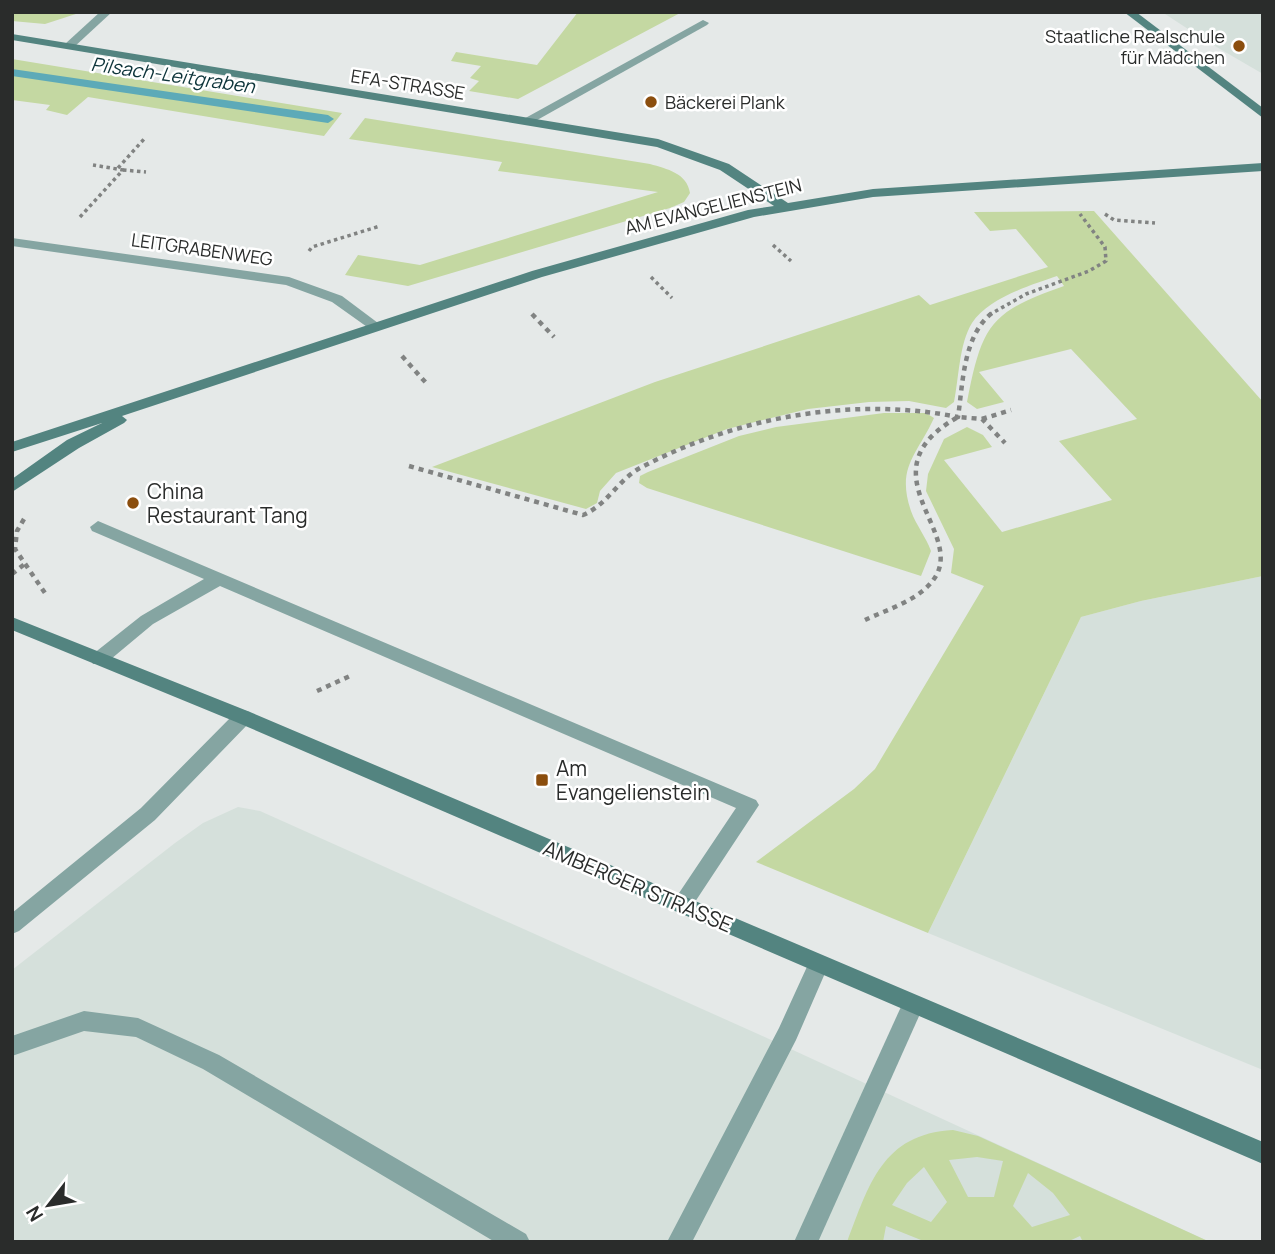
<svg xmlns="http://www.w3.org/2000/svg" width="1275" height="1254" viewBox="0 0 1275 1254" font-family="Manrope,sans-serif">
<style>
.built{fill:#d5e0db}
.green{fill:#c4d8a2;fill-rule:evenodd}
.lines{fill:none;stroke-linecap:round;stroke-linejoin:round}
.stream{fill:#5daab8;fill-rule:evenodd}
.path-far1{stroke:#818382;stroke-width:3.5;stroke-dasharray:3.5 3.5;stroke-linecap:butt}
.path{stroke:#818382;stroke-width:4.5;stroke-dasharray:5 5;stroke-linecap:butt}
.lane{fill:#85a5a2;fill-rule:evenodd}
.street{fill:#85a5a2;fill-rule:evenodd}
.secondary{fill:#538480;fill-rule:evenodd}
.poi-dot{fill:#8b4e0e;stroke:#fff;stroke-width:2.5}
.labels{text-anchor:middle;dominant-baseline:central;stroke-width:5;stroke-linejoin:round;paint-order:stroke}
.far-poi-label{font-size:18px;fill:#2a2c2b;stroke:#fff;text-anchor:end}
.far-street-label{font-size:18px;fill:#2a2c2b;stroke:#fff}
.far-water-label{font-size:19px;font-style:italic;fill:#0c3339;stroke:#fff}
.poi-label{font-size:21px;fill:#2a2c2b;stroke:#fff;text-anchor:start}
.street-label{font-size:21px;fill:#2a2c2b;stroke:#fff}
</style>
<rect width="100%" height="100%" fill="#e5e9e8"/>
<g class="built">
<path d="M1162,12H1263V74L1208,42Z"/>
<path d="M1263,576V1070L928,933L1081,617L1141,601Z"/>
<path d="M238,807L260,811L758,1034L1210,1242H12V970L175,843L203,823Z"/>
</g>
<g class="green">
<path d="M12,12H82L45,24L12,21Z"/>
<path d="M578,12H682L518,99L469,91L479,81L470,78L481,66L451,61L456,52L537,65Z"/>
<path d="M12,59L342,113L324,136L88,97L67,115L46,110L50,105L12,100Z"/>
<path d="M365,118L650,164C667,169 687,173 690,193L684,202L670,208L408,286L345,275L358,255L420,265L658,192L498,171L502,162L349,139Z"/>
<path d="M1094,211L1263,402V576L1141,601L1081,617L928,933L756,862L854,789L875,769L984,586L951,573L954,549L926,491L928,474L944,439L967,427L983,435L992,447L944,460L1002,532L1112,500L1059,441L1137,419L1071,349L979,372L1004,402L977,409L967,402C982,326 989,312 1064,286L1057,276C1031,285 988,298 972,323C959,344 959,378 954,402L946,408L909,401L869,402L808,409L727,429L616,473L600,491L597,503L586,509L432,467L655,382L889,305L919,295L930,305L1048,267L1016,229L990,231L974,212Z"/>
<path d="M884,413H926L934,418C917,455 896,467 911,511C916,525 926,537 931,551L921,576L647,488L639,483L640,476L648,472L739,436L776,427Z"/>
<path d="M953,1130L978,1136L1210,1242H1083L1080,1236L1067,1242H926L886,1226L883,1242H847C869,1185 882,1134 953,1130ZM977,1157L1003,1161L994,1197H968L949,1160ZM924,1167L947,1202L931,1222L892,1205L907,1183ZM1028,1173L1053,1193L1070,1215L1032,1227L1013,1206Z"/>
</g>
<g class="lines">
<path class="stream" d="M12,69L328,115L334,119L328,123L12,76Z"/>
<g class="path-far1">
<path d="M118,168L145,138"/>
<path d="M123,170L146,172"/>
<path d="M1105,214L1114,220L1155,223"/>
<path d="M80,217L123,170L93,165"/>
<path d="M773,245L791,261"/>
<path d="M309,251L312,247L380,226"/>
<path d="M651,277L672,298"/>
<path d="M989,315L1026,294L1089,271L1106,261L1105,247L1080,214"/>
</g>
<g class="path">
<path d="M532,314L554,337"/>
<path d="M402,356L427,384"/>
<path d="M982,419L1011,410"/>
<path d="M409,466L583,515C607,505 618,480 640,468C736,417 852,396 958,417C963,383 963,336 992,313"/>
<path d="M24,519L17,531L15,549L47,596"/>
<path d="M12,574L26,563"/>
<path d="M865,620C888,609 924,599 937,574C960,528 864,470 958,417L982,419L1005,443"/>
<path d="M317,691L350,676"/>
</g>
<g class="lane">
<path d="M703,20L709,23L707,25L530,124L520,121Z"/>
<path d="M98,521L756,800L759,805L689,911L682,914L675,911L672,905L675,899L736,808L220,586L153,624L105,664H93L90,659L93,654L141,616L204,579L92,531L90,527Z"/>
<path d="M818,955L825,958L829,964L796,1040L692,1242H667L779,1028L811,958Z"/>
<path d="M913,996L921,998L924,1005L818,1242H794L905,998Z"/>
<path d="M84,1011L138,1018L219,1055L526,1234L530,1242H495L203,1069L136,1037L84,1031L12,1056V1036Z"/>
</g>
<g class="street">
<path d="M100,12H112L73,48H65V44Z"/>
<path d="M12,238L289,277L342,296L382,326L380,329H370L332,302L286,285L12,246Z"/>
<path d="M243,710L250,712L252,717L250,722L155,820L19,931L12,934V913L141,808L236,712Z"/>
</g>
<g class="secondary">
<path d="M1124,12H1136L1263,108V118Z"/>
<path d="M12,34L658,139L729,164L788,203L873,189L1263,163V171L873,197L754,217L542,277L122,416L127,420L124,423L79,448L12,492V479L67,440L102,423L12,452V442L532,271L748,210L774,206L720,170L657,147L12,40Z"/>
<path d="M12,617L250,712L1263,1142V1164L236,722L12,630Z"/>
</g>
</g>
<g class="poi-dot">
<circle cx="1239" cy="46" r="7"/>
<circle cx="651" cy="102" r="7"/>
<circle cx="133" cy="503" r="7"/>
<rect x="535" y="773" width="14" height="14" rx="3.5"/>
</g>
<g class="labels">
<g class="far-poi-label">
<text x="1225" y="36">Staatliche Realschule<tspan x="1225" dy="21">für Mädchen</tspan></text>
<text x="665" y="102" text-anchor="start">Bäckerei Plank</text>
</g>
<g class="far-street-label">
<text transform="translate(408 84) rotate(9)">EFA-STRASSE</text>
<text transform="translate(713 206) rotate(-14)">AM EVANGELIENSTEIN</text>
<text transform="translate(202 249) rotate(8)">LEITGRABENWEG</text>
</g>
<g class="far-water-label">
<text transform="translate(173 75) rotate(8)">Pilsach-Leitgraben</text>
</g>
<g class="poi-label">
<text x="147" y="491">China<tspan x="147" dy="24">Restaurant Tang</tspan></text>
<text x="556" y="768">Am<tspan x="556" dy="24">Evangelienstein</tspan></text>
</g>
<g class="street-label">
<text transform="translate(638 886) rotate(23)">AMBERGER STRASSE</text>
</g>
</g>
<rect width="1275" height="1254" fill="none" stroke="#2a2c2b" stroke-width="28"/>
<g transform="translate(49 1205) rotate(239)" stroke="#ffffff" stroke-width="5" paint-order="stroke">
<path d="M0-5L12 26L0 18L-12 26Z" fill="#2a2c2b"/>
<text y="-10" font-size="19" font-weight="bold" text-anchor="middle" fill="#2a2c2b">N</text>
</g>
</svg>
